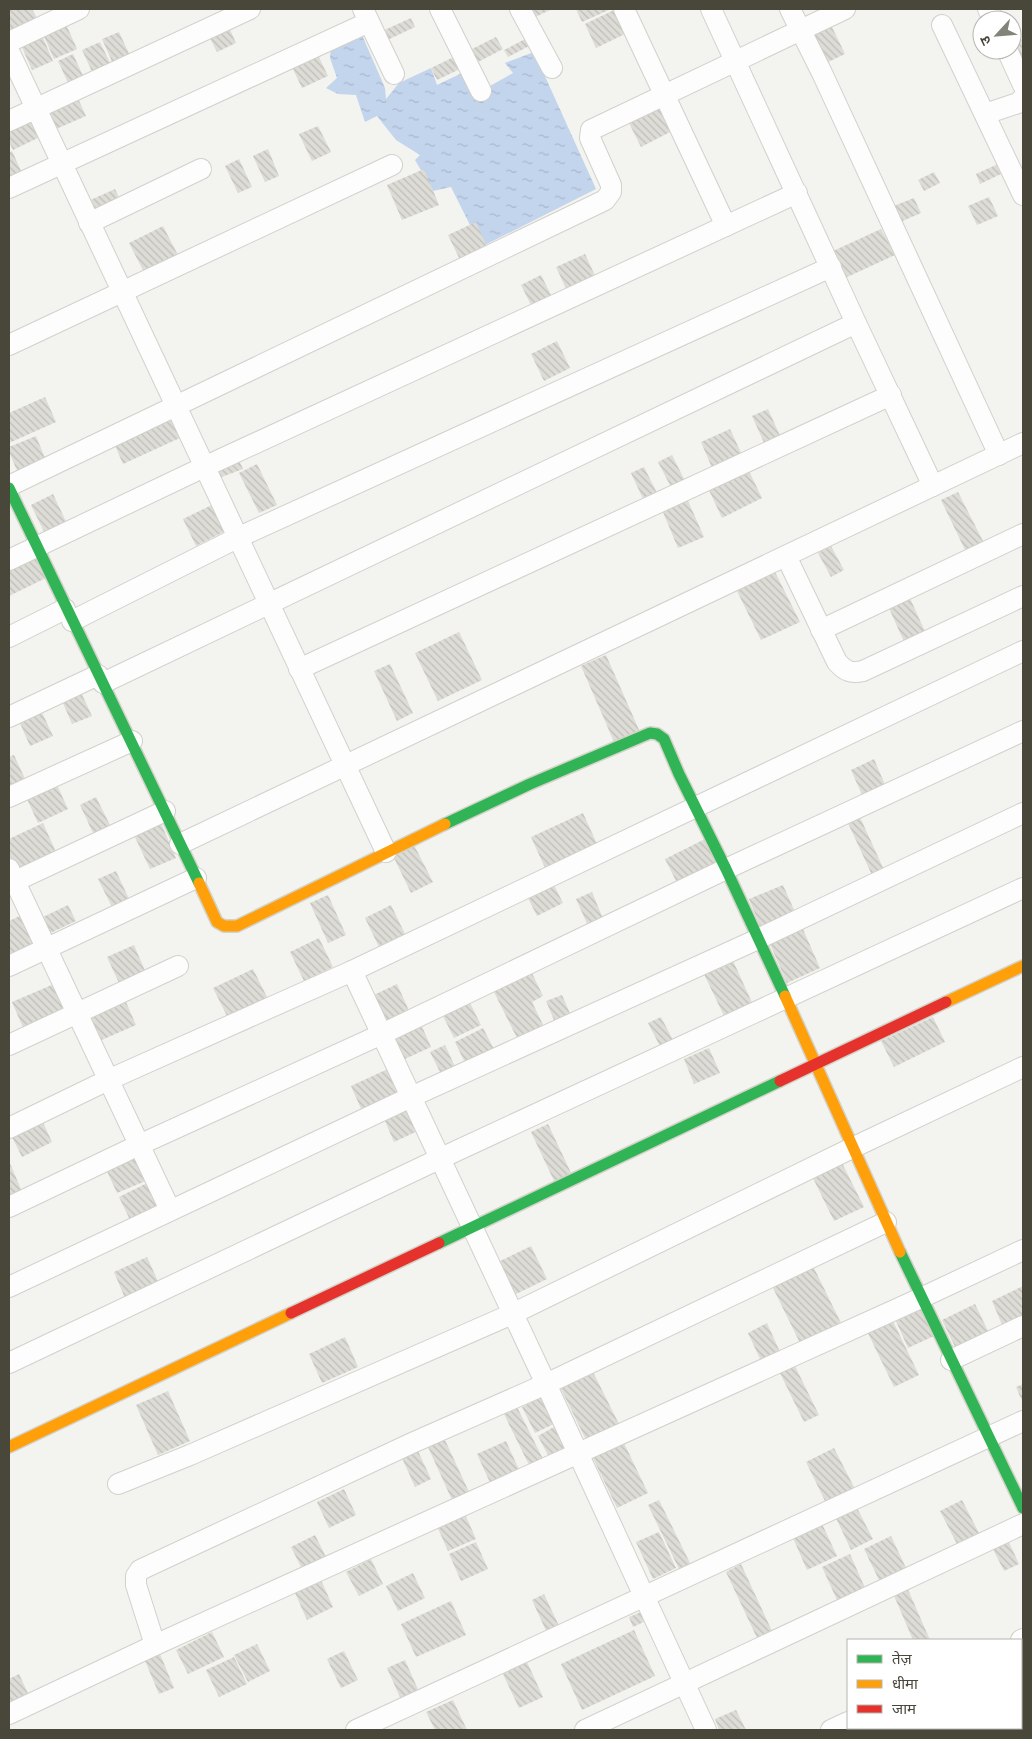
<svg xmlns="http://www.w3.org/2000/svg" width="1032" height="1739" viewBox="0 0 1032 1739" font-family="Commissioner,'Noto Sans Devanagari',sans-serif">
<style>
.water{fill:url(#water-ripples)}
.building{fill:url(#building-back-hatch)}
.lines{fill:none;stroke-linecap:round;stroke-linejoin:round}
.street-casing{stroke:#d1d1cc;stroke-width:22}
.fast-casing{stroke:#d3d2c8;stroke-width:14}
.slow-casing{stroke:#d3d2c8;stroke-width:14}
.jam-casing{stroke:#d3d2c8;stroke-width:14}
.street{stroke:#fdfdfd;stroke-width:20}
.fast{stroke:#30b455;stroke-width:11}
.slow{stroke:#ff9f0a;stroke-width:11}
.jam{stroke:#e5322d;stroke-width:11}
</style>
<defs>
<pattern id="water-ripples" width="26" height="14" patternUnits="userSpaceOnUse" patternTransform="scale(1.25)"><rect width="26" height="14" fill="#c3d4ed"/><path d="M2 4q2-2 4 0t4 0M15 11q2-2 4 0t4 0" fill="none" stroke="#a9b7cc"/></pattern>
<pattern id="building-back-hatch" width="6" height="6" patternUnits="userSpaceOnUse" patternTransform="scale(1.25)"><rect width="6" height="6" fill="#dddcd7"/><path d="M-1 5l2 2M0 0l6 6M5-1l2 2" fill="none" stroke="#bfbeb9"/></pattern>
</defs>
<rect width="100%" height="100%" fill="#f3f3ef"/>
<path class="water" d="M362,35L385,88L386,99L399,83L431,68L437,85L464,72L481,91L513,73L505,63L534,52L596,189L481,247L451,187L433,191L415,160L420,155L396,140L377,116L365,122L356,95L338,94L326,88L337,78L330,58L331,47Z"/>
<g class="building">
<path d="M9,9H32L38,20L12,33L9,27Z"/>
<path d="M527,9H552L527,21Z"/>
<path d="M576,9H611L582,22Z"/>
<path d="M616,9L629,32L596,48L585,24Z"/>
<path d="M411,18L415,27L383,42L378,33Z"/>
<path d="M65,22L77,49L54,59L42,32Z"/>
<path d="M228,25L236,43L217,52L208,34Z"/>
<path d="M831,25L845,54L824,64L810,35Z"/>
<path d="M119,32L131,58L114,66L102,39Z"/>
<path d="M41,33L53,61L32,70L20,43Z"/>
<path d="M531,36L535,43L508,57L504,50Z"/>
<path d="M496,37L503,49L476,63L470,50Z"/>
<path d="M1023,39V67L1012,44Z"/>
<path d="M100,42L112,67L94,76L82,50Z"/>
<path d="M317,53L328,76L302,88L291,65Z"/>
<path d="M73,54L84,78L69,85L58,61Z"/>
<path d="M458,55L464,67L437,80L431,68Z"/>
<path d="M76,94L86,116L56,129L46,107Z"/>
<path d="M661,103L674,130L641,147L627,119Z"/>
<path d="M33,115L44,135L13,150L9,142V126Z"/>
<path d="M318,126L331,152L312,161L299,134Z"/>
<path d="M268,149L279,176L265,182L253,156Z"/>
<path d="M12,151L22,173L9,179V153Z"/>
<path d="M239,159L252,187L238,193L225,166Z"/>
<path d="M998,164L1003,173L980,184L976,174Z"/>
<path d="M424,169L439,205L402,220L387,185Z"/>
<path d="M934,172L940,183L924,191L918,180Z"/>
<path d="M115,189L122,204L93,218L86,202Z"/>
<path d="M989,197L998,216L977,225L968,206Z"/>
<path d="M914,198L921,213L898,223L891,207Z"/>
<path d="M476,222L488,249L461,262L448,235Z"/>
<path d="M163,226L178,255L144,272L129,243Z"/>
<path d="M881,229L895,255L845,278L833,251Z"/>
<path d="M585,254L597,280L568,293L556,267Z"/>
<path d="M541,275L554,301L534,311L521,285Z"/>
<path d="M557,341L570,368L544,381L531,354Z"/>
<path d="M45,397L56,422L9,443V413Z"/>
<path d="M768,409L781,438L765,445L752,416Z"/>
<path d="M172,415L182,437L123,464L113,441Z"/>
<path d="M730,429L743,457L713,470L701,442Z"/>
<path d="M36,436L47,463L19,475L9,452V447Z"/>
<path d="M672,455L686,483L672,489L658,462Z"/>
<path d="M237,456L243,469L219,478L214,466Z"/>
<path d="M257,464L277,505L259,513L239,473Z"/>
<path d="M644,467L658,495L644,501L631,473Z"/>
<path d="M748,469L762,498L722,518L708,488Z"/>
<path d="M958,492L986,547L968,556L941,500Z"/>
<path d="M53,494L70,530L48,540L31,505Z"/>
<path d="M685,494L704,537L678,548L660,505Z"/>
<path d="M218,502L231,528L196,546L183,519Z"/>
<path d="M831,546L844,570L831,577L818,553Z"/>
<path d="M35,554L46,578L9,596V567Z"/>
<path d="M775,572L800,622L761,640L737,591Z"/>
<path d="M909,596L927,636L906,646L888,606Z"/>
<path d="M459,632L482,680L438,701L415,653Z"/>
<path d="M606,655L640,732L615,744L581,666Z"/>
<path d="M390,664L413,713L397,721L374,671Z"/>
<path d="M79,688L92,716L72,724L60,696Z"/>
<path d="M38,704L53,736L30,746L16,714Z"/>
<path d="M14,755L26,781L9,789V757Z"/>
<path d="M874,759L886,787L863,797L851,770Z"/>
<path d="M56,783L68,809L38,823L26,797Z"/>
<path d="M96,797L111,827L94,835L80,805Z"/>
<path d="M583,813L597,844L545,868L531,837Z"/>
<path d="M859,815L884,870L872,875L847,821Z"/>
<path d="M160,821L176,858L150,869L133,833Z"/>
<path d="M43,823L56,852L16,870L9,854V839Z"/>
<path d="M705,839L718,865L678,885L665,859Z"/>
<path d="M414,845L433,882L411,893L393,856Z"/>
<path d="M116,871L129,899L112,907L98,879Z"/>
<path d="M550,877L563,903L537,916L524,890Z"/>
<path d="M783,885L795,912L760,926L749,899Z"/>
<path d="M592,892L604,921L589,928L576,899Z"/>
<path d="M328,895L346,935L328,943L310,903Z"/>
<path d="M68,905L76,921L46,935L39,919Z"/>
<path d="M391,905L405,934L379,947L365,918Z"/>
<path d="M26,913L39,941L11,954L9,950V921Z"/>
<path d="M802,927L820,968L787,983L769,942Z"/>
<path d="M319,938L333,967L304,981L290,952Z"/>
<path d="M134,945L146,973L120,985L107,957Z"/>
<path d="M730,954L754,1007L726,1020L701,968Z"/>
<path d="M253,969L268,999L228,1018L213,988Z"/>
<path d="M530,969L543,996L532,1002L546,1031L520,1044L492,988Z"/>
<path d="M54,984L67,1011L24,1030L12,1002Z"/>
<path d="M397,984L410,1013L387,1023L374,995Z"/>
<path d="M562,995L572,1018L556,1025L546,1001Z"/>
<path d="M468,999L481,1025L454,1038L441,1012Z"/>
<path d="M126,1002L136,1025L97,1042L87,1019Z"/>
<path d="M661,1017L675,1044L662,1050L648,1023Z"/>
<path d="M933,1017L945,1042L894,1067L881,1041Z"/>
<path d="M419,1020L431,1047L405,1059L393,1033Z"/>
<path d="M483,1028L496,1053L467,1067L455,1042Z"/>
<path d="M445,1045L457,1071L443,1078L430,1052Z"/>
<path d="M709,1048L720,1073L694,1084L684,1059Z"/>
<path d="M392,1067L404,1092L362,1111L351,1086Z"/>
<path d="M411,1102L422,1129L394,1142L382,1114Z"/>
<path d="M41,1118L52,1142L22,1157L10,1133Z"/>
<path d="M548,1124L572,1175L555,1183L531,1132Z"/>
<path d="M136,1153L148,1180L117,1193L105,1167Z"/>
<path d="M9,1161L23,1194L9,1200Z"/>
<path d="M841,1161L864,1207L834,1221L812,1176Z"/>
<path d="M149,1182L160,1206L130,1220L119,1197Z"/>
<path d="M531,1246L547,1279L512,1296L496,1263Z"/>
<path d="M147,1257L161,1288L127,1303L114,1272Z"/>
<path d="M813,1266L841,1323L800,1343L772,1286Z"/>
<path d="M1023,1286V1317L1003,1327L992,1301Z"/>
<path d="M975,1304L989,1333L956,1349L942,1320Z"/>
<path d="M923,1306L936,1335L908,1348L895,1319Z"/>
<path d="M890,1315L919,1375L894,1387L865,1327Z"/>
<path d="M767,1323L780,1352L761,1361L748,1333Z"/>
<path d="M345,1337L358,1367L322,1383L309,1354Z"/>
<path d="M792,1360L819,1415L804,1422L777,1367Z"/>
<path d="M593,1372L620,1426L587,1442L560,1387Z"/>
<path d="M1023,1384V1403L1016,1387Z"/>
<path d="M168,1391L190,1441L158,1455L136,1405Z"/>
<path d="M547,1394L560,1421L535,1433L522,1407Z"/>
<path d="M517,1407L544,1461L530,1467L504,1414Z"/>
<path d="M561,1423L573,1447L550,1459L538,1436Z"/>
<path d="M622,1439L648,1493L617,1508L591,1454Z"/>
<path d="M445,1440L469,1492L452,1500L428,1447Z"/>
<path d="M506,1441L521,1474L492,1487L477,1454Z"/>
<path d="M834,1448L855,1489L826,1503L806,1462Z"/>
<path d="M418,1451L431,1479L415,1487L402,1458Z"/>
<path d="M344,1489L356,1515L329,1528L317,1502Z"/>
<path d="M659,1500L691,1565L680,1571L648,1505Z"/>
<path d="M962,1500L979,1533L957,1544L940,1511Z"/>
<path d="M857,1508L873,1539L851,1550L836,1518Z"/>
<path d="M464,1512L476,1539L448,1551L436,1524Z"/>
<path d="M822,1524L837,1556L807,1570L793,1538Z"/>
<path d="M659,1532L676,1568L653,1579L636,1542Z"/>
<path d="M315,1535L328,1561L304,1573L291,1547Z"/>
<path d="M891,1536L906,1568L879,1580L864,1549Z"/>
<path d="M1007,1538L1019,1564L1004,1571L991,1545Z"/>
<path d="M476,1542L488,1569L461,1581L449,1554Z"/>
<path d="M850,1554L865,1588L837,1600L822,1567Z"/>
<path d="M371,1559L383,1584L359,1596L346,1572Z"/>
<path d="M741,1564L772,1631L757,1638L726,1572Z"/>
<path d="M413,1573L425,1598L398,1611L386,1586Z"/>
<path d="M321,1580L333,1607L307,1620L295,1593Z"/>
<path d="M906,1585L930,1640H913L892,1591Z"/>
<path d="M544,1594L560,1628L547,1633L532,1600Z"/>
<path d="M451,1601L466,1635L416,1657L401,1624Z"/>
<path d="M646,1610L650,1619L633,1627L629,1617Z"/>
<path d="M634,1630L655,1676L582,1710L561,1664Z"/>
<path d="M212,1632L224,1657L188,1674L176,1650Z"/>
<path d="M257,1644L270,1671L248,1682L234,1655Z"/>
<path d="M344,1651L358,1680L341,1688L327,1659Z"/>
<path d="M160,1654L174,1688L159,1694L145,1661Z"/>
<path d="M234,1657L247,1684L219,1697L206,1670Z"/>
<path d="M405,1660L420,1694L402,1702L387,1668Z"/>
<path d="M527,1662L543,1697L519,1708L503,1674Z"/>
<path d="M19,1674L31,1700L9,1710V1679Z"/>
<path d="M453,1700L467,1730H435L426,1712Z"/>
<path d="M736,1710L746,1730H719L715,1719Z"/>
</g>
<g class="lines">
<defs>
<g id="street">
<path d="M363,9L394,74"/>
<path d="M440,9L481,91"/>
<path d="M520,9L552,68"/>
<path d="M624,9L726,226"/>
<path d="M711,9L856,323L933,486"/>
<path d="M790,9L822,73L999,455"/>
<path d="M988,9L993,20"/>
<path d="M942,25L1023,195"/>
<path d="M9,42L79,9"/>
<path d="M1007,50L1023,85"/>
<path d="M9,51L386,852"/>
<path d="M985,114L1018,103L1023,98"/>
<path d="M9,121L250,9"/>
<path d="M9,188L369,22"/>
<path d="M89,223L201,169"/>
<path d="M9,345L392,165"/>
<path d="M9,486L605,200L611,192V185L590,138L591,130L845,9"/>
<path d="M786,556L837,662C845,671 851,674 863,671L1023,596"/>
<path d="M9,560L204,467L797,193"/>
<path d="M72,621L237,538L831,267"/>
<path d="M821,630L1023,534"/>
<path d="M9,637L65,609"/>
<path d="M299,669L891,395"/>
<path d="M103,683L856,323"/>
<path d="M9,717L98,675"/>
<path d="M9,797L132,741"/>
<path d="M180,844L1023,443"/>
<path d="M9,869L170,1210"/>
<path d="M9,884L165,811"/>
<path d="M9,966L196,878"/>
<path d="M352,971L546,1384L706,1730"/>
<path d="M9,1045L178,966"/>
<path d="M9,1128L108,1080L352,971L1023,651"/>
<path d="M9,1207L139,1145L382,1034L726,869L1023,731"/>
<path d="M9,1287L411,1097L758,939L1023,813"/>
<path d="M951,1360L1023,1326"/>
<path d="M9,1363L439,1159L1023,888"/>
<path d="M118,1484L190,1455L512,1314L852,1148L1023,1067"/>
<path d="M1021,1640L1023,1639"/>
<path d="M155,1645L136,1585V1576L140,1570L412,1443L546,1384L886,1222"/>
<path d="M9,1714L155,1645L921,1298L1023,1250"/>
<path d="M356,1730L1023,1421"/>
<path d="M585,1730L1023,1524"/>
<path d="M831,1730L848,1722"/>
</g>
<g id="fast">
<path d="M9,488L199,883"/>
<path d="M445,824L530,784L650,733L657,734L664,739L679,774L726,869L785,996"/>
<path d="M439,1243L780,1081"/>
<path d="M900,1252L1023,1508"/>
</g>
<g id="slow">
<path d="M199,883L217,922L224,926H237L445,824"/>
<path d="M785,996L900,1252"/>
<path d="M946,1002L1023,966"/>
<path d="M9,1447L291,1313"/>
</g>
<g id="jam">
<path d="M780,1081L946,1002"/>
<path d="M291,1313L439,1243"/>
</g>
</defs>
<use href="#street" class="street-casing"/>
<use href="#fast" class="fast-casing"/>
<use href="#slow" class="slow-casing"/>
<use href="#jam" class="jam-casing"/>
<use href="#street" class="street"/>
<use href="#fast" class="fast"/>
<use href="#slow" class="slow"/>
<use href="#jam" class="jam"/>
</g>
<rect width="1032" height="1739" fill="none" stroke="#49473a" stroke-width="20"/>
<rect x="847" y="1639" width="175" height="90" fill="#ffffff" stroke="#b6b5b0"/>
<rect x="857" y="1655" width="25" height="8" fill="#30b455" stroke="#b6b5b0"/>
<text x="892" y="1664" font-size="15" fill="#49473a">तेज़</text>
<rect x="857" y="1680" width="25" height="8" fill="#ff9f0a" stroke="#b6b5b0"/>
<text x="892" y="1689" font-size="15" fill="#49473a">धीमा</text>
<rect x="857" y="1705" width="25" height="8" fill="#e5322d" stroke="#b6b5b0"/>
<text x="892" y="1714" font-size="15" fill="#49473a">जाम</text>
<g transform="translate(997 35) rotate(244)"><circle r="24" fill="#ffffff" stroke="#b6b5b0"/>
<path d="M0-4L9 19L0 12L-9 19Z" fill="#848379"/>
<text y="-8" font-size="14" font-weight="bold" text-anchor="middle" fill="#49473a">उ</text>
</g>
</svg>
